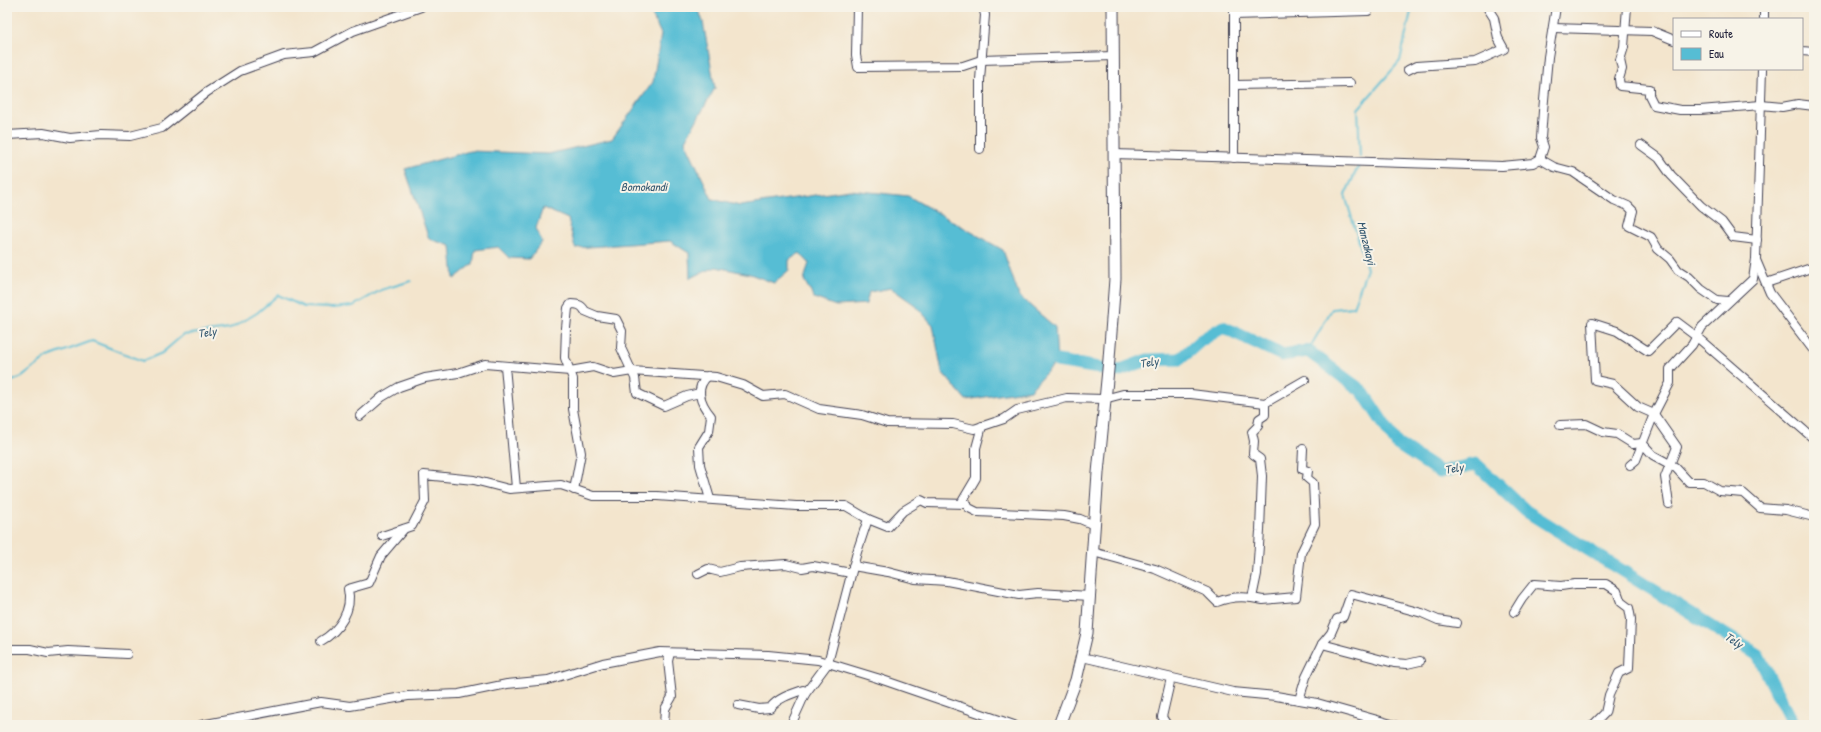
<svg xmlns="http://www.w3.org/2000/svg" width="1821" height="732" viewBox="0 0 1821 732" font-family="'Patrick Hand',sans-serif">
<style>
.water{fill:#56bdd4;stroke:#3c7088}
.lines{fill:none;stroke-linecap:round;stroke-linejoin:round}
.stream{stroke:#56bdd4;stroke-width:2}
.river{stroke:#56bdd4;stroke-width:13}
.minor-casing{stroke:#413f51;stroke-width:10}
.major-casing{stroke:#413f51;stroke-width:13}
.minor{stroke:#fff;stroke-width:8}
.major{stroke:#fff;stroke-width:11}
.labels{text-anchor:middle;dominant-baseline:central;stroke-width:4;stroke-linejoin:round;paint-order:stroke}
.water-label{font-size:12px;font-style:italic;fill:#345871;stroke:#f7f3e8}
</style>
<rect width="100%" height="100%" fill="#f7f3e8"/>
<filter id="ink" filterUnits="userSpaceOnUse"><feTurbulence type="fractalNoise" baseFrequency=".025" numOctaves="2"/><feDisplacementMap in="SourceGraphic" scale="8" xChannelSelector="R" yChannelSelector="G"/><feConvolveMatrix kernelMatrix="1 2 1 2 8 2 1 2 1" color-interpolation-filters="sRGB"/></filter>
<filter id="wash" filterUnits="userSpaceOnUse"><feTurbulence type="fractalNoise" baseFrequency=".012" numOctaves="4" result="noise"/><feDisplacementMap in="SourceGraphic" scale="16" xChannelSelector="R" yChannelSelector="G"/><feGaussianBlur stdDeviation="0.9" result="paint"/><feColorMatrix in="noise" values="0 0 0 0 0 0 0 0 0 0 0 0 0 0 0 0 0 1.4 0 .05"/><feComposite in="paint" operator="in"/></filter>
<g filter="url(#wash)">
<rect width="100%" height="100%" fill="#f3e5cd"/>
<path class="water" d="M648,7H698L703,22L715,88L685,141L712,199L740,206L850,190L908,196L1003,250L1019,296L1055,327L1057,361L1030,390L966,400L942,372L933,325L915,305L891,288L869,292L866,304L836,306L814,298L804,280L809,263L800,253L789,260V270L774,283L750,274L716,267L690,278L689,253L670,241L575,248L568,219L543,208L536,228L542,242L529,259L509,258L498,247L475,250L473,264L454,279L451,246L429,239L405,169L470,151L548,154L612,139L653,82L661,34Z"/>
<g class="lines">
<g class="stream">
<path d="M1360,156L1358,109L1400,61L1412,7"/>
<path d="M1308,351L1332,309L1353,307L1367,269L1345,195L1359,165"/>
<path d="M7,383L22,377L48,357L92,341L143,361L162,353L183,335L230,329L257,313L278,295L304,307L332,308L353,306L381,290L411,281"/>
</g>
<path class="river" d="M1057,361L1118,371L1147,360L1180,359L1200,341L1223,327L1282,355L1308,351L1362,391L1397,444L1440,472L1476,464L1526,511L1758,655L1793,725"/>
</g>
</g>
<g filter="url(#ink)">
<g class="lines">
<defs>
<g id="minor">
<path d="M857,7L856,55L858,67L963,66L981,60L1114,56"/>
<path d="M1627,7L1624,47L1620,60L1622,69L1619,79L1620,86L1649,89V95L1654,105L1680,110H1700L1761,105L1782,107L1798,104L1814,106"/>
<path d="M1234,15L1368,11"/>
<path d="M1764,19V7"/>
<path d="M1553,28L1652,31L1674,40"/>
<path d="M1802,51L1814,52"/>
<path d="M1408,70L1416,66L1475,62L1504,49L1498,38L1494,18L1487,7"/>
<path d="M1234,85L1350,83"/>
<path d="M7,135L43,133L70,138L101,135L130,136L162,128L207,92L240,71L284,55L314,52L353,31L421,7"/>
<path d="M1641,145L1659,158L1671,175L1701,206L1722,222L1733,237L1757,240"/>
<path d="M980,149V80L985,15L983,7"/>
<path d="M1114,154L1502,166L1533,163L1540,159L1544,147L1541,138L1543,111L1548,57L1556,7"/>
<path d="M1234,158V7"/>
<path d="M1540,159L1554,167L1573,172L1614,200L1628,206L1633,211L1629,226L1651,237L1658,249L1670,259L1678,270L1689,277L1701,289L1717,300L1728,301"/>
<path d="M1756,260L1770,293L1814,351"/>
<path d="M1766,283L1814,267"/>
<path d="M505,366L516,488"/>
<path d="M708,376C694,388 700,403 711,416L709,431L699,447L700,465L710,499"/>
<path d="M360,416L382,397L399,387L425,378L458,373L485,364L570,371L593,367L614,374L632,371L716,377L743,385L763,396L785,394L819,409L862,415L887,423L953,424L974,429L1004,419L1017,410L1067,398L1104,399L1123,394H1191L1265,403L1305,380"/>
<path d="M1560,425L1586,424L1603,432L1617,434L1633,444L1642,443L1653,455L1675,467L1689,482H1704L1720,491L1743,493L1760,508L1786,510L1814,517"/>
<path d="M982,426L976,448V478L963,500L969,508L977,512L1064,516L1080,519L1094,525"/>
<path d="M1630,465L1636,460L1654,414L1670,383V369L1692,345L1702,327L1753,279L1756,259L1762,69"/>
<path d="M574,490L581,453L573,409V379L565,358L566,328L568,308L571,304C578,304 582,305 585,311L597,316L616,319L622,331L621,348L635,378L637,393L664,406L687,396L700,393"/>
<path d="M1669,504L1665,477L1677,447L1654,414L1638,407L1613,384L1595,380L1592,323L1617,331L1648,351L1677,322L1697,337L1814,439"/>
<path d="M868,519L888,527L903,511L921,500L927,503L967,504"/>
<path d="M382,536L412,526L425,501L424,475L474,480L509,489L561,485L593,496H657L796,506H846L868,519L857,552L828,663L805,694L791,725"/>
<path d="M1093,552L1155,569L1207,592L1217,602C1229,597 1239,596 1252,598L1257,574L1260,531L1262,476L1260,459L1253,454L1254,441L1252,432L1258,426L1259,419L1265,415V403"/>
<path d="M853,566L888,572L915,579L947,581L1019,595L1038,593L1090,596"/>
<path d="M698,574L708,569L720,572L740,567L786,564L802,568L813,566L851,573"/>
<path d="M1252,598L1263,600L1296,597L1301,553L1315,524L1313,483L1307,478L1308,471L1302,469L1303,449"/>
<path d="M1514,612L1522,599L1534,584L1561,586L1575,584H1606L1617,591L1621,602L1629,608L1631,619L1629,668L1619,673L1609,695L1605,713L1593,725"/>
<path d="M321,641C339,631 353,610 348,589L369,583L381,556L404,529"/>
<path d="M1322,644L1394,663L1407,664L1420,661"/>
<path d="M7,649H30L48,653L68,651L127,654"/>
<path d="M1082,657L1233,692L1276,696L1317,703L1395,725"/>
<path d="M1299,700L1306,677L1322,644L1331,633L1337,619L1343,617L1351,594L1422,613L1438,620L1457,623"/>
<path d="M738,705L759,709L770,708C778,698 791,694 803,690L805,694"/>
<path d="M201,725L321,702L350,706L408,696L459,694L507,684L548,680L603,663L660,652L768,655L818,660L877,678L1014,725"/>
<path d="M664,725L665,709L672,697L668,661L670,653"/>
<path d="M1167,725L1162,717L1171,678"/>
</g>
<path id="major" d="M1059,725L1076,680L1087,633L1098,473L1109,359L1115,279L1113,7"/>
</defs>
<use href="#minor" class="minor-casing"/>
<use href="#major" class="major-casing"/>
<use href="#minor" class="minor"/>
<use href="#major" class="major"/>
</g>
</g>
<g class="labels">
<g class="water-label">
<text x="644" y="186">Bomokandi</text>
<text transform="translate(1367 243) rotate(76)">Manzakayi</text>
<text transform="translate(207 332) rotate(-8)">Tely</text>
<text transform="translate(1149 362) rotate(-10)">Tely</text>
<text transform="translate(1454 468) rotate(-10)">Tely</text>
<text transform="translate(1734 640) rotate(32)">Tely</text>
</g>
</g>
<rect width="1821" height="732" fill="none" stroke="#f7f3e8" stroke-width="24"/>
<rect x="1673" y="18" width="130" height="52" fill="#f7f3e8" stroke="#a29fa3"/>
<rect x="1681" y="31" width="20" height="6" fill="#ffffff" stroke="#a29fa3"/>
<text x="1709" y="38" font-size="12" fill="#22223b">Route</text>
<rect x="1681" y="48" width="20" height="12" fill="#56bdd4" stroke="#a29fa3"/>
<text x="1709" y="58" font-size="12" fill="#22223b">Eau</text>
</svg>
